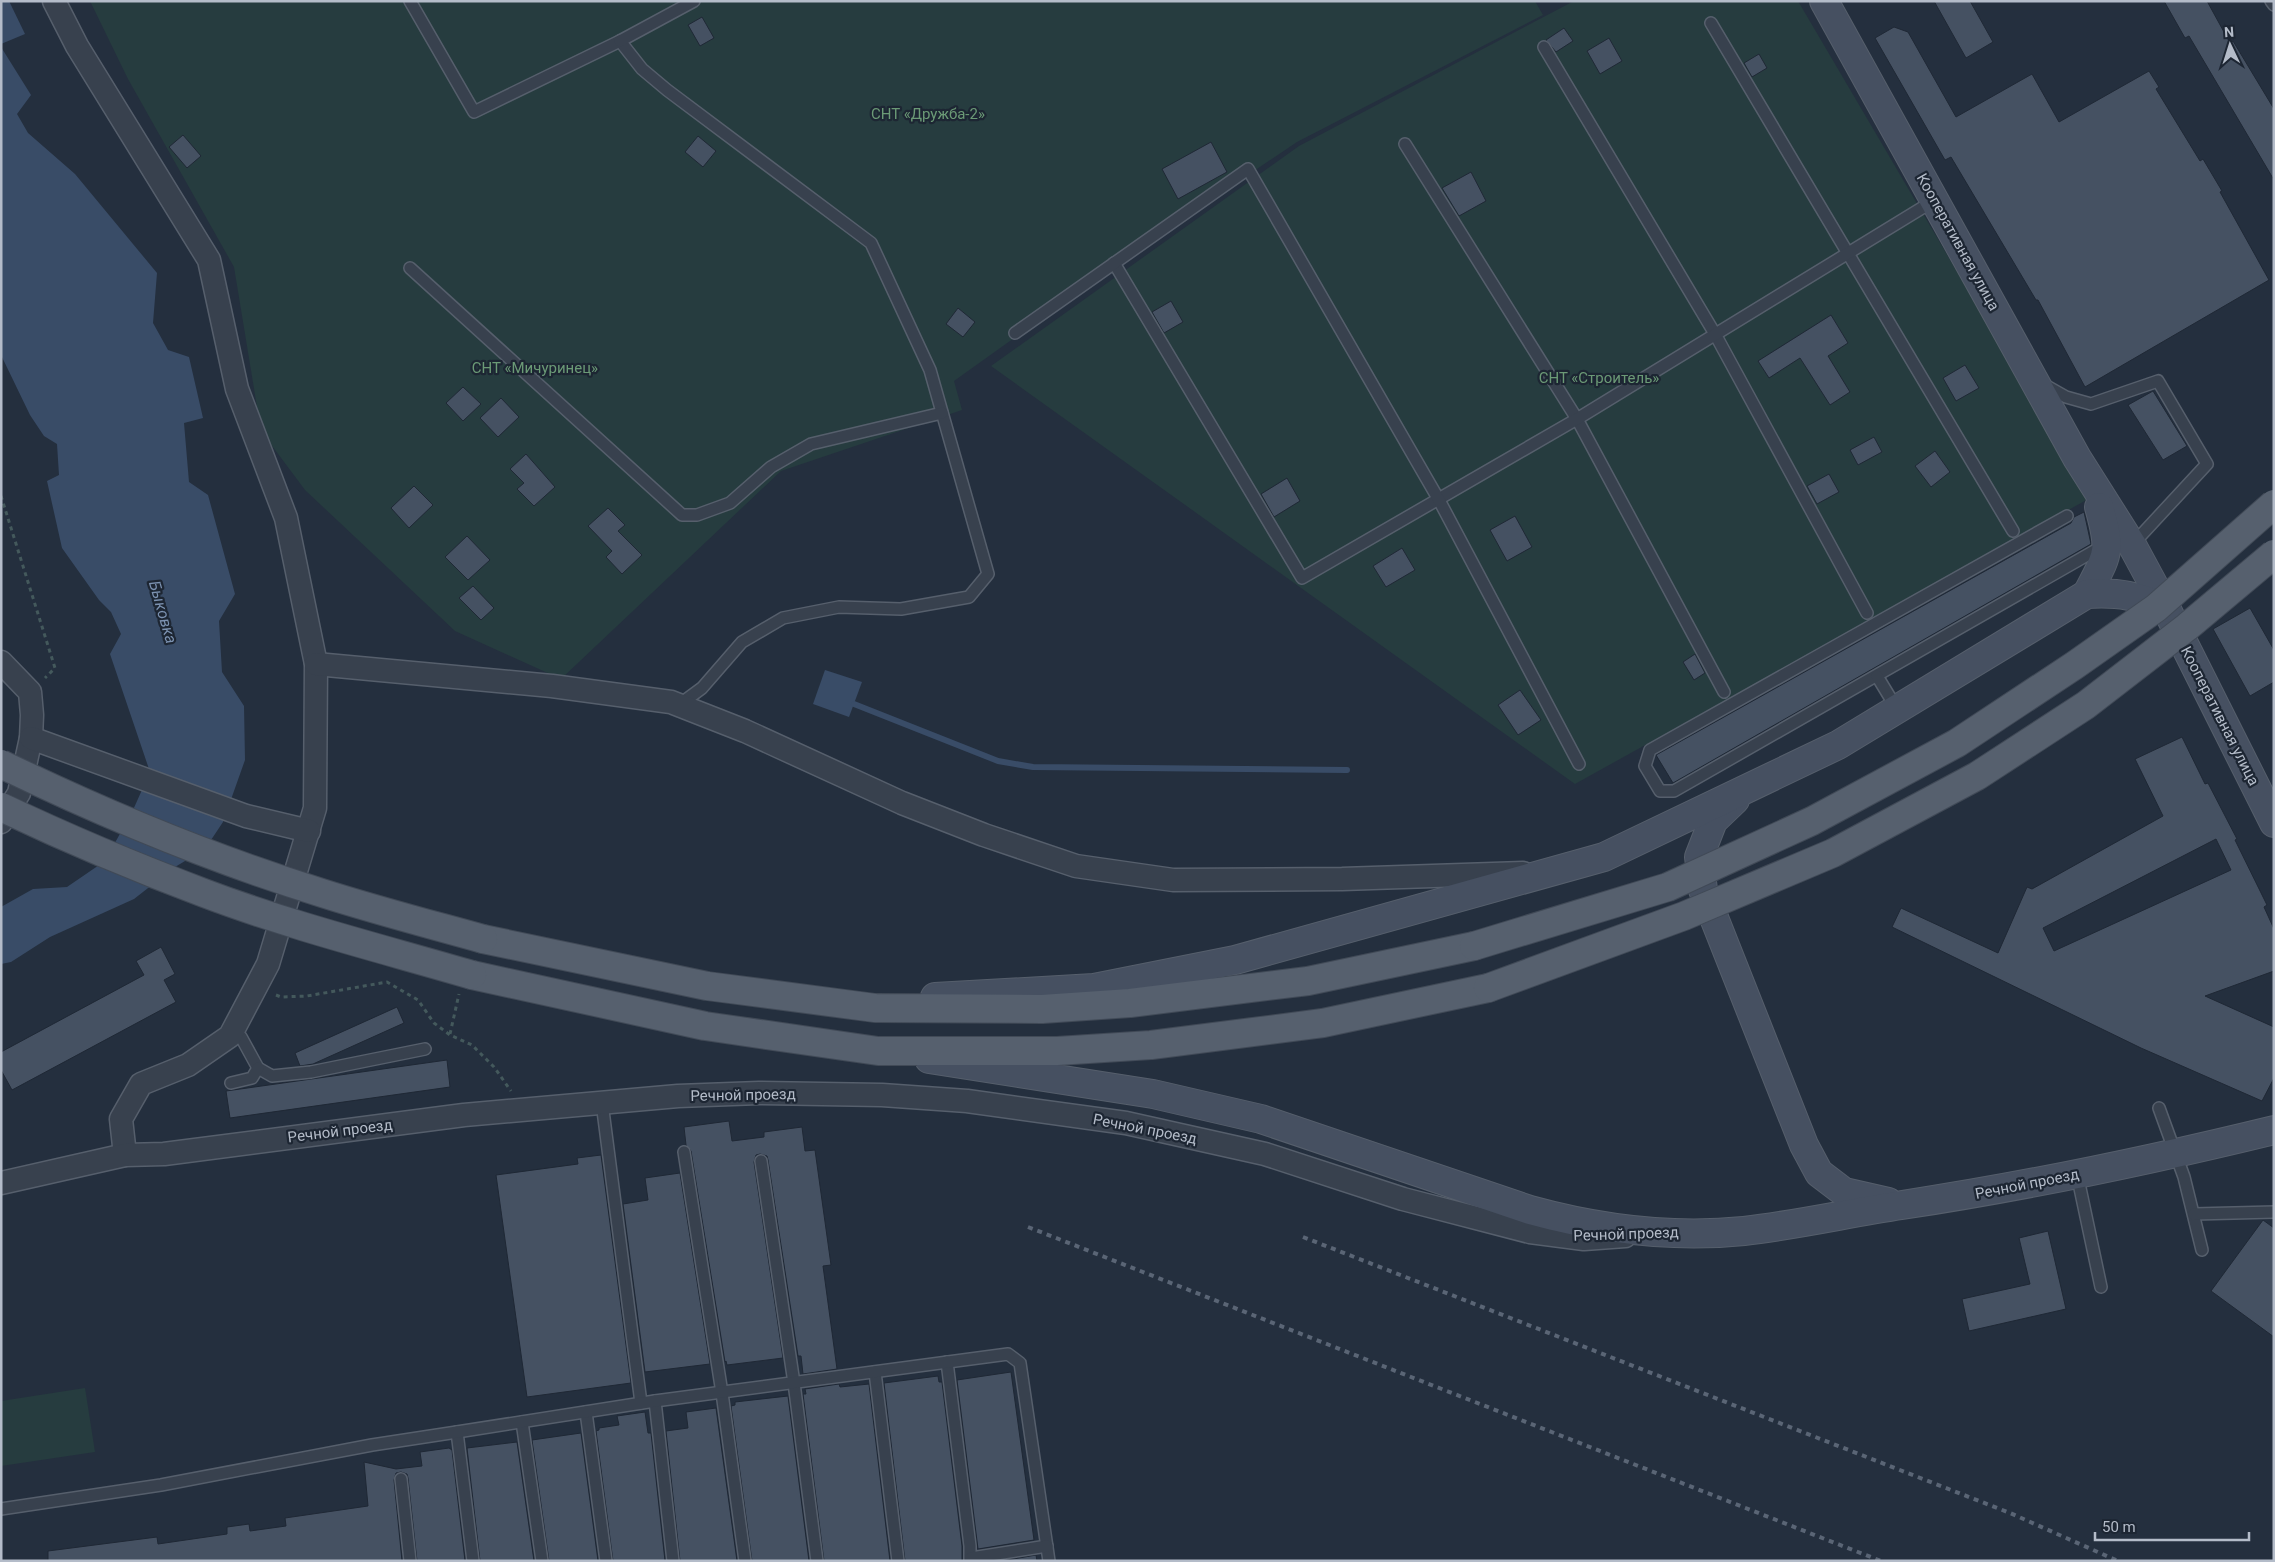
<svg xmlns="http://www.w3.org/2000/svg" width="2275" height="1562" viewBox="0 0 2275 1562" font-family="Roboto,sans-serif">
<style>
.green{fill:#263c3f}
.water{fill:#394c67}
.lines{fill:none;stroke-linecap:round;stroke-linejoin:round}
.stream{stroke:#394c67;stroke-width:6}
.building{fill:#455162;stroke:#1f2835;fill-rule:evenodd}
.service-casing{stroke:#565f6c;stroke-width:14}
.minor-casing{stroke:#565f6c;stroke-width:25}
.secondary-casing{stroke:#565f6c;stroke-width:30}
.primary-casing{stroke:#414a57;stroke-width:30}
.path{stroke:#44595c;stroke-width:3;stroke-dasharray:4 4;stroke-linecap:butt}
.service{stroke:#38414e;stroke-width:11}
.minor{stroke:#38414e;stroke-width:22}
.secondary{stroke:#465061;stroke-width:28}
.primary{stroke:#56606e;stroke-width:28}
.rail{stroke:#5a6575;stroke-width:4;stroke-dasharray:5 5;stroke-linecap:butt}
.primary-bridge-casing{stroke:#414a57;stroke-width:30;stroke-linecap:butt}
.primary-bridge{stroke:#56606e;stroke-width:28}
.labels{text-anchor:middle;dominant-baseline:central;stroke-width:4.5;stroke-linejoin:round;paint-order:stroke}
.park-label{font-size:15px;fill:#6b9a76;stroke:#1d2633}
.street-label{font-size:15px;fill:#b4bcc9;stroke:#1d2633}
.water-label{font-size:16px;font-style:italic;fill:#7c92b1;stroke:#1d2633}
</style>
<rect width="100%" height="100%" fill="#242f3e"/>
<g class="green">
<path d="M90,1H1535L1543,15L1297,142L1141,247L954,381L962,410L781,471L561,679L455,631L305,490L261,431L234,267L128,79Z"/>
<path d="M1574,1H1798L2090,498L1575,784L991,366L1299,146Z"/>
<path d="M85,1388L95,1452L1,1466V1401Z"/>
</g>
<g class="water">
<path d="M1,1H9L25,34L1,44Z"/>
<path d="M1,47L31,95L17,114L28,133L75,174L157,273L153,323L168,350L189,357L203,418L184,423L189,482L208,495L235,594L219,621L222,672L244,706L245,760L223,822L205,849L175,867L134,899L50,937L11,962L1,964V907L33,889L67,887L105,861L133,810L150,772L110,654L121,634L111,612L99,600L62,548L47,481L59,475L57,444L44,436L30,415L1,355Z"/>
<path d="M825,670L862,682L849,717L813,704Z"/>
</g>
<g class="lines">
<path class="stream" d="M854,704L998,761L1033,767L1347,770"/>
</g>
<g class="building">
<path d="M1934,1H1970L1993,42L1966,58Z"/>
<path d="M2164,1H2207L2230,43L2233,41L2274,109V180L2189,36L2185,38Z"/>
<path d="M702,17L714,38L700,46L688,25Z"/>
<path d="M1894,27L1908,32L1956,117L2032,74L2059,122L2149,71L2159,87L2156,89L2200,161L2203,159L2222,191L2220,192L2269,280L2085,387L2038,300H2036L1951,157L1945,160L1875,38Z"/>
<path d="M1564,28L1573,41L1556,52L1546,40Z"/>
<path d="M1609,38L1622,61L1600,74L1587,51Z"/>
<path d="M1759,54L1767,68L1752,77L1744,63Z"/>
<path d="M183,135L201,156L187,168L169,147Z"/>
<path d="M698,136L716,151L703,167L685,152Z"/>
<path d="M1211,142L1227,172L1178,199L1162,169Z"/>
<path d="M1471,172L1486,201L1459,216L1442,188Z"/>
<path d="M1171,301L1183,322L1164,333L1152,312Z"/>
<path d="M958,308L975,322L963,337L946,324Z"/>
<path d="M1831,315L1848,343L1828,356L1850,392L1830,405L1800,358L1769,378L1758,361Z"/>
<path d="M1965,365L1979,388L1956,401L1943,378Z"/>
<path d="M463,387L481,404L463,421L446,403Z"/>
<path d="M2153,391L2187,446L2163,460L2128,405Z"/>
<path d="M501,398L519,417L498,437L480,418Z"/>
<path d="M1874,437L1882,452L1858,465L1850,450Z"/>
<path d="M1935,451L1950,472L1931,487L1915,466Z"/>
<path d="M526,454L555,487L534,506L517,489L524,483L510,469Z"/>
<path d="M1829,474L1839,492L1817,504L1807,486Z"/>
<path d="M1287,478L1300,501L1274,517L1261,494Z"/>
<path d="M414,486L433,505L409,528L391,508Z"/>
<path d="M608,508L625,525L618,531L642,555L622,574L606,557L612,551L588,526Z"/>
<path d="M2084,512L2091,544L1673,783L1656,755L2071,523L2074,517Z"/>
<path d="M1515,516L1532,547L1507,561L1490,530Z"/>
<path d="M467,536L490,560L468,580L445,557Z"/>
<path d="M1402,548L1415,570L1386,587L1373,566Z"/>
<path d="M473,586L494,608L481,620L459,598Z"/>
<path d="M2250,608L2274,650V682L2250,696L2213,629Z"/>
<path d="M1695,654L1705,673L1694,680L1683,662Z"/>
<path d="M1520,690L1541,720L1518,735L1498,705Z"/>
<path d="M2182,737L2205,784L2208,783L2237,839L2235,840L2267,905L2264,907L2274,929V971L2205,996L2274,1027V1078L2262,1101L2141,1048L1892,927L1901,908L1998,953L2027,887L2032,889L2163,816L2135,759ZM2216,839L2231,870L2054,951L2043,928Z"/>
<path d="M161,947L175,974L164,980L176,1002L12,1090L1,1070V1052L144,975L136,961Z"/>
<path d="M397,1007L404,1023L313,1064L300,1066L295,1053Z"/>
<path d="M447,1060L450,1087L230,1118L226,1091Z"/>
<path d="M729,1121L732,1141L764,1137V1132L802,1127L805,1151L815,1150L831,1265L823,1266L837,1369L803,1374L801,1356H798L768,1160L767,1156L760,1154L756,1155L754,1162L783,1358L727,1365L726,1361L725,1362L691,1151L686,1145L684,1127Z"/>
<path d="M601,1155L631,1383L527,1397L496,1175L578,1164L577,1158Z"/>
<path d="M680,1173L710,1364L645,1372L623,1204L648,1200L645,1178Z"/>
<path d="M2263,1220L2274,1228V1337L2211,1291Z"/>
<path d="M2048,1231L2066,1309L1969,1331L1962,1299L2030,1284L2019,1238Z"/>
<path d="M1011,1372L1034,1540L978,1549L957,1380Z"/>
<path d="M938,1376L939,1382H942L962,1546V1561H905L884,1383Z"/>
<path d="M839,1384L840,1387L869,1384L890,1561H824L803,1394H806L805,1389Z"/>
<path d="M788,1396L809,1561H752L731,1406L735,1405V1402Z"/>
<path d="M716,1408L737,1561H680L666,1431L688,1428L686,1412Z"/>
<path d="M645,1412L648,1433H651L665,1561H613L596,1431L599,1430V1428L619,1425L617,1416Z"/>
<path d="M581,1433L598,1561H549L532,1440Z"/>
<path d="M517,1442L534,1561H480L467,1448Z"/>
<path d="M449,1448L452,1450L465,1561H417L408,1478L407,1474L401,1472L396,1473L394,1480L402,1561H48V1551L157,1537L158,1544L227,1534V1527L249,1524L250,1531L286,1526L285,1518L368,1506L364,1462L396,1469L422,1466L420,1452Z"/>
<path d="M1036,1555L1037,1561H1002Z"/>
</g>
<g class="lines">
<defs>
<g id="service">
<path d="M410,1L474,112L620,41L642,69L667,90L871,243L930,370L988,574L969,597L901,609L839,607L783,618L742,642L702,688L679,705"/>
<path d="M2271,1L2274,5"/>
<path d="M1711,23L2013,531"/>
<path d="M620,41L694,1"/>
<path d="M1544,47L1715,334L1867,613"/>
<path d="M1405,144L1577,419L1724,692"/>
<path d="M1114,263L1302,578L1577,419L1935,200"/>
<path d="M410,268L682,515H697L730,503L771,467L811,444L942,413"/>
<path d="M1015,333L1248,169L1439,500L1579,764"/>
<path d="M2043,384L2066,397L2091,404L2158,381L2207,464L2132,545"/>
<path d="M2067,516L1650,750L1645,766L1660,791H1674L2096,550"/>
<path d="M1877,676L1897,709"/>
<path d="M230,1036L241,1037L258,1068L272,1076L311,1072L425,1049"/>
<path d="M231,1083L252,1078L258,1068"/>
<path d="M602,1103L641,1403"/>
<path d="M2159,1108L2184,1177L2202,1250"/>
<path d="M684,1152L722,1393L745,1561"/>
<path d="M761,1161L794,1383L817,1561"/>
<path d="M2077,1174L2101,1287"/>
<path d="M2194,1214L2274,1212"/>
<path d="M947,1362L970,1546V1561"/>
<path d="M875,1372L898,1561"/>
<path d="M655,1401L673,1561"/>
<path d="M586,1412L606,1561"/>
<path d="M522,1422L542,1561"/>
<path d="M457,1432L473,1561"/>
<path d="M401,1479L410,1561"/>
<path d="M1,1509L161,1485L372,1445L457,1432L655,1401L1008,1354L1020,1363L1049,1561"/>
<path d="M971,1558L1047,1546"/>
</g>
<g id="minor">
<path d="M54,1L77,46L209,260L237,389L286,518L316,664L315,808L268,964L230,1036L188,1065L141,1084L121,1119L125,1155"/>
<path d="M1,662L30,692L32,715L31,738L19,793L1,822"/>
<path d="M316,664L552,686L671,702L745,731L902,803L984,835L1076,866L1173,880L1342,879L1523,873"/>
<path d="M31,738L246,816L309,831"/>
<path d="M1,1183L125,1155L164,1154L464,1115L678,1096L759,1093L882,1095L967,1101L1126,1123L1265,1154L1403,1199L1530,1232L1584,1239L1625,1236"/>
</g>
<g id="secondary">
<path d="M1824,1L2077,458L2132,545L2166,608L2274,823"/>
<path d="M2087,594C2108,553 2112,553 2099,507"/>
<path d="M1735,800L1713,821L1699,857L1703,890L1804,1145L1819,1173L1844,1192L1888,1202"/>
<path d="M935,997L1094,988L1235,960L1604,857L1838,745L2087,594C2121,592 2136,596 2166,608"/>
<path d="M929,1059L1153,1094L1261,1119L1530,1210C1599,1229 1673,1238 1744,1231C1797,1225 1849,1213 1902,1205C2027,1186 2151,1160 2274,1130"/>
</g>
<g id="primary">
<path d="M483,939L707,986L875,1008L1042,1009L1130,1003L1308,981L1474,946"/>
<path d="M472,975L705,1026L878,1051H1057L1151,1045L1323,1023L1488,988"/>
</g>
</defs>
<use href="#service" class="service-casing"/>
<use href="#minor" class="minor-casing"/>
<use href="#secondary" class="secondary-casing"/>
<use href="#primary" class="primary-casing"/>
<g class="path">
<path d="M1,496L55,668L45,678"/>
<path d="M276,995L281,997L307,996L387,982L418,1000L434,1023L450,1035L472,1045L494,1067L511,1091"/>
<path d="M450,1034L459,994"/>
</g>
<use href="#service" class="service"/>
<use href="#minor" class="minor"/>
<use href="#secondary" class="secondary"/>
<use href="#primary" class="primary"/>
<g class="rail">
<path d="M1028,1227L1881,1561"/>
<path d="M1303,1237L2010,1513L2118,1561"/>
</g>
<defs>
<g id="primary-bridge">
<path d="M1,764C104,814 213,859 322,893C375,910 429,924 483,939"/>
<path d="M1,807C68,839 135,867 204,893C291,926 383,949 472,975"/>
<path d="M1474,946L1668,887L1812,821L1957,743L2075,665L2156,608L2274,504"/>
<path d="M1488,988L1684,916L1833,853L1977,776L2086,705L2187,627L2274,554"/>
</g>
</defs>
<use href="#primary-bridge" class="primary-bridge-casing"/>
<use href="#primary-bridge" class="primary-bridge"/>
</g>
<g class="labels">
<g class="park-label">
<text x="928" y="114">СНТ «Дружба-2»</text>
<text x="535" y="368">СНТ «Мичуринец»</text>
<text x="1599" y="378">СНТ «Строитель»</text>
</g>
<g class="street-label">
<text transform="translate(1958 242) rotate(61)">Кооперативная улица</text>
<text transform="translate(2220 716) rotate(63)">Кооперативная улица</text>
<text transform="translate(743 1095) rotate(-1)">Речной проезд</text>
<text transform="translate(1145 1129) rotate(11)">Речной проезд</text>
<text transform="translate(340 1131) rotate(-7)">Речной проезд</text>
<text transform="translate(2027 1184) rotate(-11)">Речной проезд</text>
<text transform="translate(1626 1234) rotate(-2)">Речной проезд</text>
</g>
<g class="water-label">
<text transform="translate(163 612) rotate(74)">Быковка</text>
</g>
</g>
<rect width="2275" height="1562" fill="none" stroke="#b4bcc9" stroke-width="5"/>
<g transform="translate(2230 45) rotate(356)" stroke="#1d2633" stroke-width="4" paint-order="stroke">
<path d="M0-4L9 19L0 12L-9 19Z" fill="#b4bcc9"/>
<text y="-8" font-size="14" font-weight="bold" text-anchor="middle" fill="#b4bcc9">N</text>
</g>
<path d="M2095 1532v8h154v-8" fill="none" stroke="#b4bcc9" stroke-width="2.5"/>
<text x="2102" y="1532" font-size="15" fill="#b4bcc9" stroke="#1d2633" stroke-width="4" paint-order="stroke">50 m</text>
</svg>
